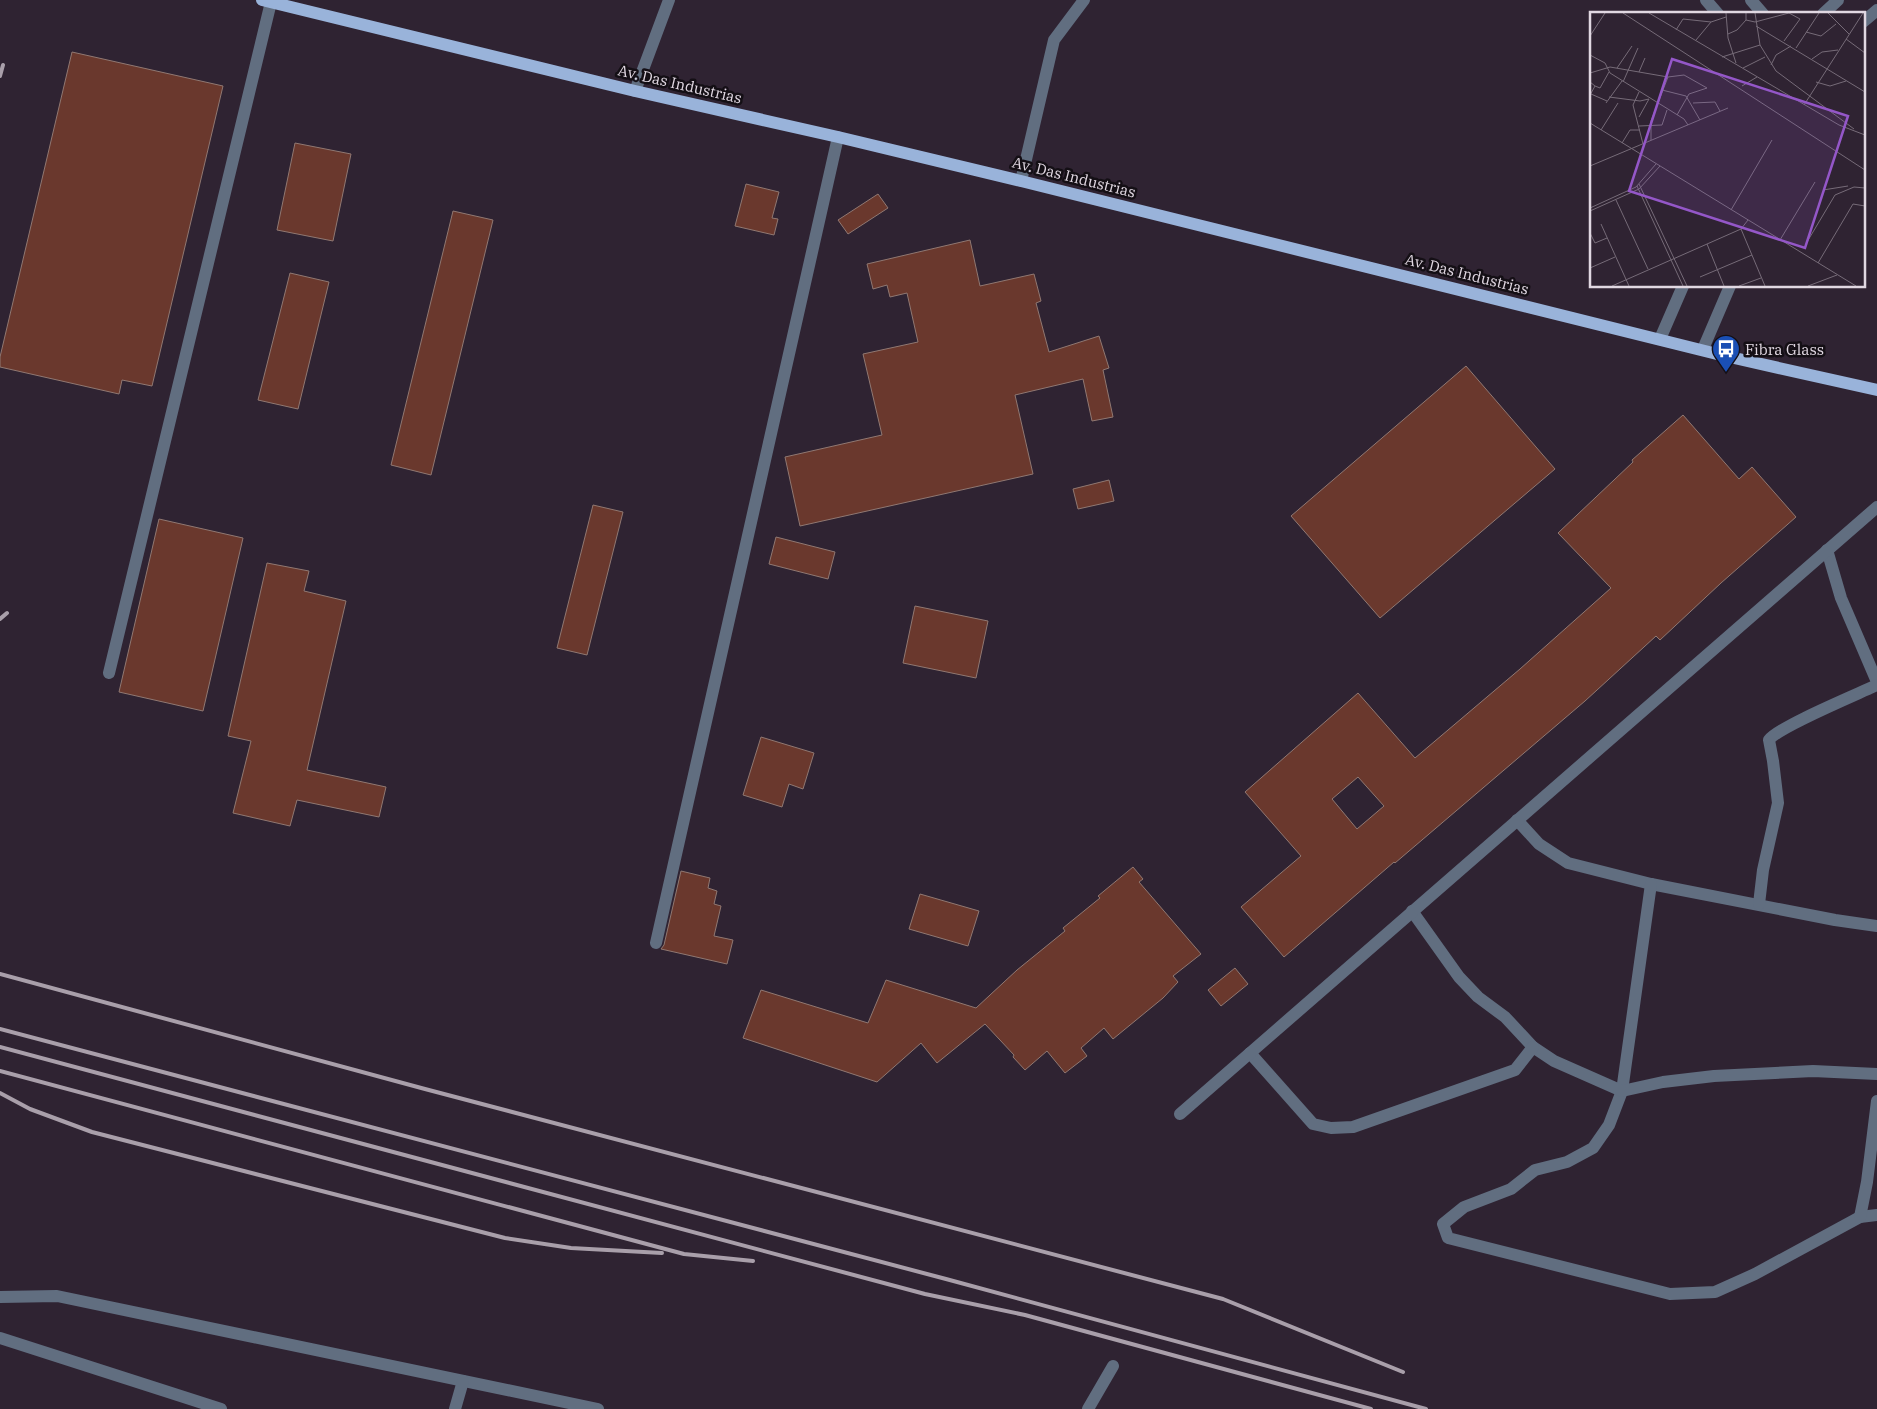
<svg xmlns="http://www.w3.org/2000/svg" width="1877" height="1409" viewBox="0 0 1877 1409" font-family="'IBM Plex Serif',serif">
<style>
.building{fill:#6a382d;stroke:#907872;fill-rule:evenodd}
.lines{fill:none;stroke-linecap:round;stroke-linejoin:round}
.minor{stroke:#616e80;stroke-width:12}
.major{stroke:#99b3da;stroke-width:12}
.rail{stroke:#a99faa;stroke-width:4}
.labels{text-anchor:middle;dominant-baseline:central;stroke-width:5;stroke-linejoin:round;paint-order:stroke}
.street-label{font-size:15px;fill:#e1d8e2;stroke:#140f15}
.poi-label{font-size:15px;fill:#e1d8e2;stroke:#140f15;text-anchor:start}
.inset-road{fill:none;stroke:#766b78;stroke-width:1}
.view{fill:#9457c8;fill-opacity:0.15;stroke:#9457c8;stroke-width:2.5}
.inset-edge{fill:none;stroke:#e1d8e2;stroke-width:2.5}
</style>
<rect width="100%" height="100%" fill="#2f2332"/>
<g class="building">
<path d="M72,52L223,86L152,386L122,380L119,394L0,367V357Z"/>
<path d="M295,143L351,154L333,241L277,230Z"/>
<path d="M746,184L779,192L772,218L778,219L774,235L735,226Z"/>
<path d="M878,194L888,208L848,234L838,220Z"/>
<path d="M453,211L493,220L431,475L391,465Z"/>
<path d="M970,240L980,286L1034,274L1041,301L1036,303L1049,352L1099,336L1109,368L1103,370L1113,417L1092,421L1083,379L1015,395L1033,474L800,526L785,457L882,435L863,354L918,342L907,293L890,297L887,285L873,289L867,264Z"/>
<path d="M290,273L329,282L298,409L258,400Z"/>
<path d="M1466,366L1555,469L1380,618L1291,516Z"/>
<path d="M1683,415L1739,479L1752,467L1796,517L1721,583L1660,640L1656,636L1585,701L1395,863L1394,862L1284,957L1241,907L1301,856L1245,792L1358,693L1415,758L1520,669L1611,588L1558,533L1633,462L1632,460ZM1358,777L1384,806L1357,829L1332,799Z"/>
<path d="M1109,480L1114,501L1078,509L1073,489Z"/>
<path d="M593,505L623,512L587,655L557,648Z"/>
<path d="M159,519L243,538L203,711L119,692Z"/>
<path d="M776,537L835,552L828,579L769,564Z"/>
<path d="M267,563L309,571L304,591L346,601L307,770L386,787L379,817L297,800L290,826L233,813L251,741L228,736Z"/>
<path d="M915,606L988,621L976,678L903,663Z"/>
<path d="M761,737L814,753L803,789L789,784L782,807L743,795Z"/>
<path d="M1133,867L1143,879L1139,882L1201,954L1173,976L1178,982L1163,998L1113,1039L1104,1028L1081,1048L1087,1056L1065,1073L1047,1051L1025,1070L1013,1057L1014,1055L985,1024L937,1063L921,1043L877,1082L743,1038L761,990L868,1023L886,980L976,1008L1017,970L1065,931L1063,928L1100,898L1098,896Z"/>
<path d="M681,871L710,878L708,888L717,891L714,904L721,906L714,936L733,940L727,964L661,949L664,945Z"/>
<path d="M920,894L979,911L968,946L909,929Z"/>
<path d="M1235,968L1248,984L1221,1006L1208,990Z"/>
</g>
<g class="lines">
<g class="minor">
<path d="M1706,0L1718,14"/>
<path d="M1751,0L1763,14"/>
<path d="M1823,14L1838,0"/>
<path d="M1863,22L1877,10"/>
<path d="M635,91L669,0"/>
<path d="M1021,181L1054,40L1084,0"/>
<path d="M1660,339L1683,286"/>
<path d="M1703,349L1730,286"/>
<path d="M1827,550L1841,598L1877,682"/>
<path d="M109,673L271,2"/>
<path d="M1517,820L1539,844L1568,863L1651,884L1835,920L1877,926"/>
<path d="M1651,884L1622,1091L1609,1125L1593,1148L1567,1162L1535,1170L1511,1189L1464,1207L1443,1224L1448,1238L1670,1294L1715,1292L1755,1274L1860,1217L1877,1215"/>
<path d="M1759,904L1763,870L1778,803L1773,761L1769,740C1778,727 1858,694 1877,685"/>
<path d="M1412,911L1459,977L1478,997L1505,1017L1533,1047L1554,1061L1622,1091L1663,1082L1714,1076L1813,1071L1877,1074"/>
<path d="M656,943L838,137"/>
<path d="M1250,1053L1313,1124L1331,1128L1353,1127L1515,1070L1533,1047"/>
<path d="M1180,1114L1877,507"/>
<path d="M1860,1217L1867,1182L1877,1101"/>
<path d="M0,1297L57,1296L598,1409"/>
<path d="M0,1338L221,1409"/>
<path d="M455,1409L463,1381"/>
<path d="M1088,1409L1113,1366"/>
</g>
<path class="major" d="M262,0L635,91L838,137L1021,181L1721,355L1877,390"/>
<g class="rail">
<path d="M0,76L3,65"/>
<path d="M0,619L7,613"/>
<path d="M0,974L425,1089L1223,1299L1403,1372"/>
<path d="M0,1029L946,1279L1426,1409"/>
<path d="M0,1047L925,1294L1025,1315L1371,1409"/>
<path d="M0,1071L684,1254L753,1261"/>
<path d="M0,1093L30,1109L92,1132L505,1238L571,1248L662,1253"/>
</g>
</g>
<defs>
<symbol id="bus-pin" viewBox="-11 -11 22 30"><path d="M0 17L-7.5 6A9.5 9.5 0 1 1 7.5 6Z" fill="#1a4fb4" stroke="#140f15"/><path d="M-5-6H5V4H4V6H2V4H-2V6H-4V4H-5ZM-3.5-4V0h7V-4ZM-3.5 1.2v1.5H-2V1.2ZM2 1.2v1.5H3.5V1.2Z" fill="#fff"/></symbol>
</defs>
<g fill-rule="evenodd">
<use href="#bus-pin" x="1710" y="333" width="32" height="43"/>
</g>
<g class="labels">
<g class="street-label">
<text transform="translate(680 84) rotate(13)">Av. Das Industrias</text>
<text transform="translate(1074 177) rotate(14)">Av. Das Industrias</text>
<text transform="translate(1467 274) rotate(14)">Av. Das Industrias</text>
</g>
<g class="poi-label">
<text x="1745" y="349">Fibra Glass</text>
</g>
</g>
<g transform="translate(1590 12)">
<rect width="275" height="275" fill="#2f2332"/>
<path class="inset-road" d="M33,1L275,158M59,1L249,113L275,123M136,1L138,26L146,51M165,1L170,33L186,59L264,117M238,1L259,22M156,8L165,10L199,1M166,14L275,80M86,18L93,7L121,10M216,20L231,24L246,12M138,22L147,18L156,8V1M0,24L15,1M256,27L275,41M106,28L121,10L136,5M194,29L210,7L199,1M206,36L229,1M0,43L15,51L20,61L94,107L98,113M132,45L170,33M222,47L232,40L248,38M181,53L186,43L201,34M27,56L42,34M153,56L175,45M49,60L55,46M0,61L20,55L78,65L94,63L117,76M0,70L5,74L0,83M33,70L48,36M226,70L240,74L256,69M5,74L10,76L19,60M152,74L167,65M72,78L96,84L110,108M49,80L43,93L53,132M1,82L17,89M19,85L50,89L59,87M16,91L32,69M103,91L125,90L130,99M214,93L273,1M87,103L99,82L117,76M49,105L59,87M0,111L266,274M49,114L72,113L77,98M11,118L28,91M61,128V109L78,65M32,131L40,118H50M0,154L138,96M49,172L97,274M47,174L93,274M233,178L258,174M26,188L58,257M0,196L46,175L66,152M141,198L182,128M0,199L49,177L70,154M11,212L39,274M151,217L175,274M0,221L5,231L17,226M190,228L225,170M217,230L245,183L264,175L275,176M117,232L134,274M228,251L263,192L275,194M0,256L25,245M110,265L162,243M22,274L151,217L158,208M149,274L171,266M218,274L247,263"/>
<path class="view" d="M82,47L258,104L215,236L39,179Z"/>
<rect width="275" height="275" class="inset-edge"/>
</g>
</svg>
